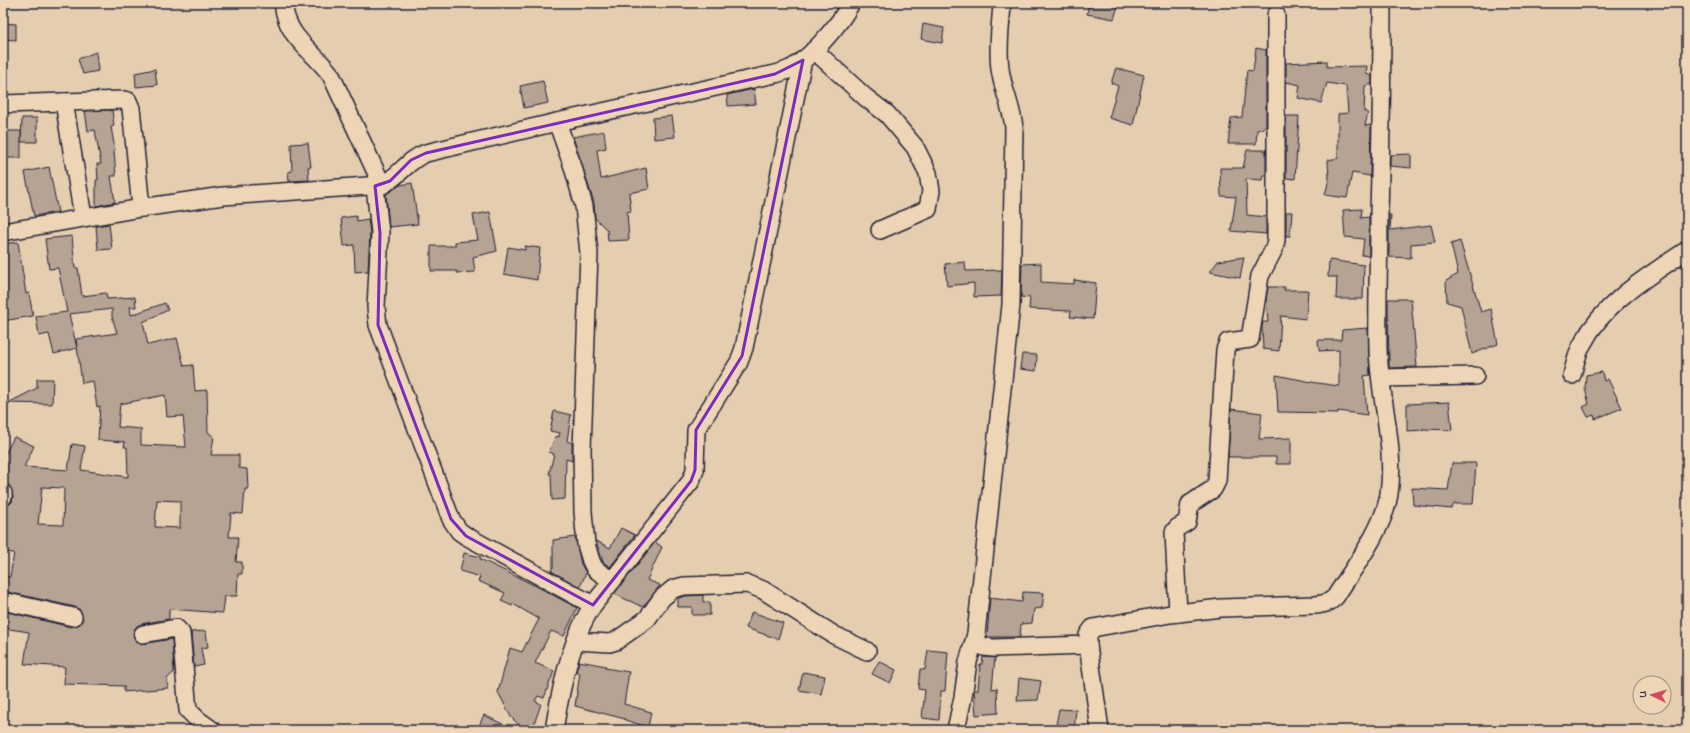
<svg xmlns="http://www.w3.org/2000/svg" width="1690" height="733" viewBox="0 0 1690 733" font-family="'Indie Flower',sans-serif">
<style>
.building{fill:#b5a393;stroke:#22223b;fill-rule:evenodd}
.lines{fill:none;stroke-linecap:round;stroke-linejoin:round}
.minor-casing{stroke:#22223b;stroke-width:20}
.minor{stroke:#edd5b5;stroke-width:17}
.marked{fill:none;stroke:#7b2cbf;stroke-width:3;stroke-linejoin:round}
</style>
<rect width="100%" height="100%" fill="#e5ceb0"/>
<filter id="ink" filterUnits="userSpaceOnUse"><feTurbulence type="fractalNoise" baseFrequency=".025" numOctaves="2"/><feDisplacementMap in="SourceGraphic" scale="8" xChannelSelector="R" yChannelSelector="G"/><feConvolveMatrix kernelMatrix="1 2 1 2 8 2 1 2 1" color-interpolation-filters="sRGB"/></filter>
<g filter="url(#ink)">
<g class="building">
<path d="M1089,3H1119L1114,19L1087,14Z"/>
<path d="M3,23L16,24V40L3,39Z"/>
<path d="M923,24L944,28L942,43L921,39Z"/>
<path d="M1256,48L1266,50V127L1257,130L1256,144H1228L1231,118L1242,117L1247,70L1253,71Z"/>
<path d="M96,52L98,71L83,74L78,59Z"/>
<path d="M1327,61V67L1367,66L1366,74L1372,76V84L1365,86L1364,112H1368L1365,126L1371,125L1370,176L1352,173L1347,198L1325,195L1329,179L1328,160L1338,158V114L1348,113L1346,86L1327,83L1321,103L1298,98L1300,85L1286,82V63Z"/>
<path d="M1116,68L1144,75L1133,125L1109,118L1118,86L1111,83Z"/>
<path d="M155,69L157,85L136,87L135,73Z"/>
<path d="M543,81L548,103L524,108L520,86Z"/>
<path d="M754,89L756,104L728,106L727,95Z"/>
<path d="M112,110L114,126L111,127L115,150L114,151L116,176H111L115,202L96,206V180H98L97,164H101L95,130L88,131L85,111Z"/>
<path d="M672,116L675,137L654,139L653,118Z"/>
<path d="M1286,116H1299L1295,179L1286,178Z"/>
<path d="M22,118H37V142H21Z"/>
<rect x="3" y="131" width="18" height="27"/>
<path d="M604,131L606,148L597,150L601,179L646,168L649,189L629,193L631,211L627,212L629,240L608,241L607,230L595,218L594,203L574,140L573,137Z"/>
<path d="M308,143L311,167H308L309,180L289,181L288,172L292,171L291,144Z"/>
<path d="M1247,150H1266V176L1263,175L1262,180L1246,179L1247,215L1266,217V234L1231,231L1236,197L1221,196L1220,168H1243Z"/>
<path d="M1411,154V168L1390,166V155Z"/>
<path d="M49,167L58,212L34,216L25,172Z"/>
<path d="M412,183L418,224L389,227L386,194L400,185Z"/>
<path d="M1362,209L1361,218L1369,217V256L1362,255L1364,239L1345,237L1343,210Z"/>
<path d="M490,212L497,251L473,257L475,272L457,273V271H431V246H455V242L478,240L473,215Z"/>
<path d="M1286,212H1292L1290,236H1286Z"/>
<path d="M1389,215H1391L1390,230L1431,225L1435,242L1411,244V258L1389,257Z"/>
<path d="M356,216L357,221L368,219L370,233L368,271L355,272L354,245L344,246L341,218Z"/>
<path d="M109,224L112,249L98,250L96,226Z"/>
<path d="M72,236L75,268H78L82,296L106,293L107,299L135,297L136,307H130L131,315L165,303L168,310L143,322L148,345L177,338L184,366L193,365L195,391L207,390L208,432L214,437L211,455H239V468L247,469L248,489H245L243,514L231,513L229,537H238L236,562H242V574H238L237,596H225L223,613L169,609V619L141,624L137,626L134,630L133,635L135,640L140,644L172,639L174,672L167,679L168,688L124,692V686L64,684L65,667L24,664L29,632L3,628V611L71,627L80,624L83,619L80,610L75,607L3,591V576L10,577L14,553L3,552V507L8,505L12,502L13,497L11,488L4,483L5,454L14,437L34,446L24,467L68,470L72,444L85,446L81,470L128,477L127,447H124L125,442L98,440L100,406L97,407L93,381L82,383L76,339L117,333L112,317V309L69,314L77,348L54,354L49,334L39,336L36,316L67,312L58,268L49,269L45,239ZM165,395L167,417L183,416L186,447L141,445V429L118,427L120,404ZM42,487L64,488L63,525L38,524ZM157,500L180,501V528L155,527Z"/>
<path d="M1460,241L1481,312L1491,309L1498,344L1472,354L1461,306L1447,302L1446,281L1458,274L1451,244Z"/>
<path d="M18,242L26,294L29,293L33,316L3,321V244Z"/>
<path d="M525,246L540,248L537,280L504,274L508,247L525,250Z"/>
<path d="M1244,257L1240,278L1210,272L1218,261Z"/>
<path d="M1329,260L1364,265L1363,299H1336L1337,277H1328Z"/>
<path d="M965,262L966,271L1002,270L1001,296L974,297V283L947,286L945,264Z"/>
<path d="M1041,263V282L1074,284V280L1096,283L1093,319L1070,317L1071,311L1029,309L1030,298L1021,297L1022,264Z"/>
<path d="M1268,287H1285L1284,290H1308L1306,319L1281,316L1279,351L1263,349L1262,327L1263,322H1268L1266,299Z"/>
<path d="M1388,299H1411L1417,367L1389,368Z"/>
<path d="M1368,328L1370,375L1364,376L1367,415L1338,411V413L1278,412L1276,375L1317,383L1339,386V350L1319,351L1318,340H1341L1342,330Z"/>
<path d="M1022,354L1037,355L1036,371L1020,369Z"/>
<path d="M1602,372L1604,381L1608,379L1622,408L1595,419L1594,415L1588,417L1583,407L1589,404L1585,389L1586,375Z"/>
<path d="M37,379H53L52,404L8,403L37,388Z"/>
<path d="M1449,402L1452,430L1422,429L1423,430L1407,431V404Z"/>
<path d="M1231,409L1262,413L1259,439L1291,438V464H1276V457H1228Z"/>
<path d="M554,411L571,415L567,441L572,443V461L566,459L565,499L552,500L551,474H549L554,454L549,452L556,436L559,437L560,433L550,431Z"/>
<path d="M1452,463H1476L1473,504H1454L1451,509L1413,505L1412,488L1448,490Z"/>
<path d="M621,528L635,535L610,567L603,562L596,541L610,548Z"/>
<path d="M575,537L581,564L586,573L580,587L551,571L553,567V540Z"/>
<path d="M655,542L662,547L647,580L660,585L658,588L643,607L614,594Z"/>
<path d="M464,553L481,557L480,559L540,588L577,608L564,636L551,631L535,663L554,671L544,698L538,696L535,701L541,704L532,730H524L511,717L498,692L510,648L522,652L539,619L513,604L512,606L501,601L505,593L478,581L480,577L460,571Z"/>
<path d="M1023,592L1044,593L1042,608L1034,609L1032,623L1021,624L1020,637H987L990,598L1022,602Z"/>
<path d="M703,595V602H710V615H692V607H678V598L685,596Z"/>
<path d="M752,612L783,623L778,639L746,628Z"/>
<path d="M206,631L208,647L201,648L204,665L194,667L191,632Z"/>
<path d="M928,650L948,652L945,691H941L939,720L922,718L925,690L918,689L920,669L925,670Z"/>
<path d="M983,657L995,658L992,689L997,688L998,713L976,715L974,690H978L980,664H982Z"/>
<path d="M579,661L606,666L605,668L629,672L624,704L651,712L648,727L625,720V719L575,706L580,673L576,672Z"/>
<path d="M879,661L896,670L890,683L872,674Z"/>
<path d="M803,672L825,676L821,694L799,690Z"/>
<path d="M1019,678L1041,681L1038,700L1017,701Z"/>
<path d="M1059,709L1076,710L1074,730H1055Z"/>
<path d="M484,715L515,730H477Z"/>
</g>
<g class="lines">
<defs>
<g id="minor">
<path d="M283,3C287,39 311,48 331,75L382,185"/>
<path d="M1002,3C1001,24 997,47 1000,68C1002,89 1012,106 1014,128L1011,305L976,634L978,643L984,647L993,648L1088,645"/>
<path d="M814,50L865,97L887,114L915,147L928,173L931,191L928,209L880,230"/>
<path d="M64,102L83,217"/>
<path d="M3,104L124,100L128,101L131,108L141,208"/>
<path d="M557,122L573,167L584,206L589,253L582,449L583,512L586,544L591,561L595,569L612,581"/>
<path d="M375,186L380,233L376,307L378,325L451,519L459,531L466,536L593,605"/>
<path d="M3,232L141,208L223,196L382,185C400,176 407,160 426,153L557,122L775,74C780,73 785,71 790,69C810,59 841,23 851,3"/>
<path d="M1572,375C1575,365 1577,352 1583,343C1605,301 1649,276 1687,250"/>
<path d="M1381,378L1475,376"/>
<path d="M3,493V497"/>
<path d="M3,601L73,617"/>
<path d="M1178,613L1174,532L1177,528L1187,522L1190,504L1213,489L1217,481L1225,350L1228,342L1250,339L1260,276L1274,249L1276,240V15"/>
<path d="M143,634L176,628L181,633L188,710L198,720L212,730"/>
<path d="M576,641L610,643L616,641L647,619L662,598L673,589L684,586L747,584L763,590L834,635L867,651"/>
<path d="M554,730C560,692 572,636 593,605L691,481L695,470L696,430L739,362L744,348L803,60"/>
<path d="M956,730L963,697L968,662L976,634"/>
<path d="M1100,730L1088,645V635L1093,628L1170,614L1221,608L1315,605C1324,604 1330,603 1336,596C1354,567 1384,529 1389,494C1396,446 1379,396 1378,348C1377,303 1379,259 1379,214C1381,143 1382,73 1382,3"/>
</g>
</defs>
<use href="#minor" class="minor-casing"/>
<use href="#minor" class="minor"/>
</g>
</g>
<path class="marked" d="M803,60L742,356L696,430L695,470L691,481L593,605L466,536L451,519L378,325L380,233L375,186L390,181L411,160L426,153L775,74Z"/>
<rect width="1690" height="733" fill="none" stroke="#edd5b5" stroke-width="16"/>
<rect x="8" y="8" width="1674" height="717" fill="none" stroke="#22223b" stroke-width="1.5" filter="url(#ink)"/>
<g transform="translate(1652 695) rotate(275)"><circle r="19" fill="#edd5b5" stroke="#9c8d84"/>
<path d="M0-3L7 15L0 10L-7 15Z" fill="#d1495b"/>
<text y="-6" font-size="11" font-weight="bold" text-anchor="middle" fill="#22223b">U</text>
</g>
</svg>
